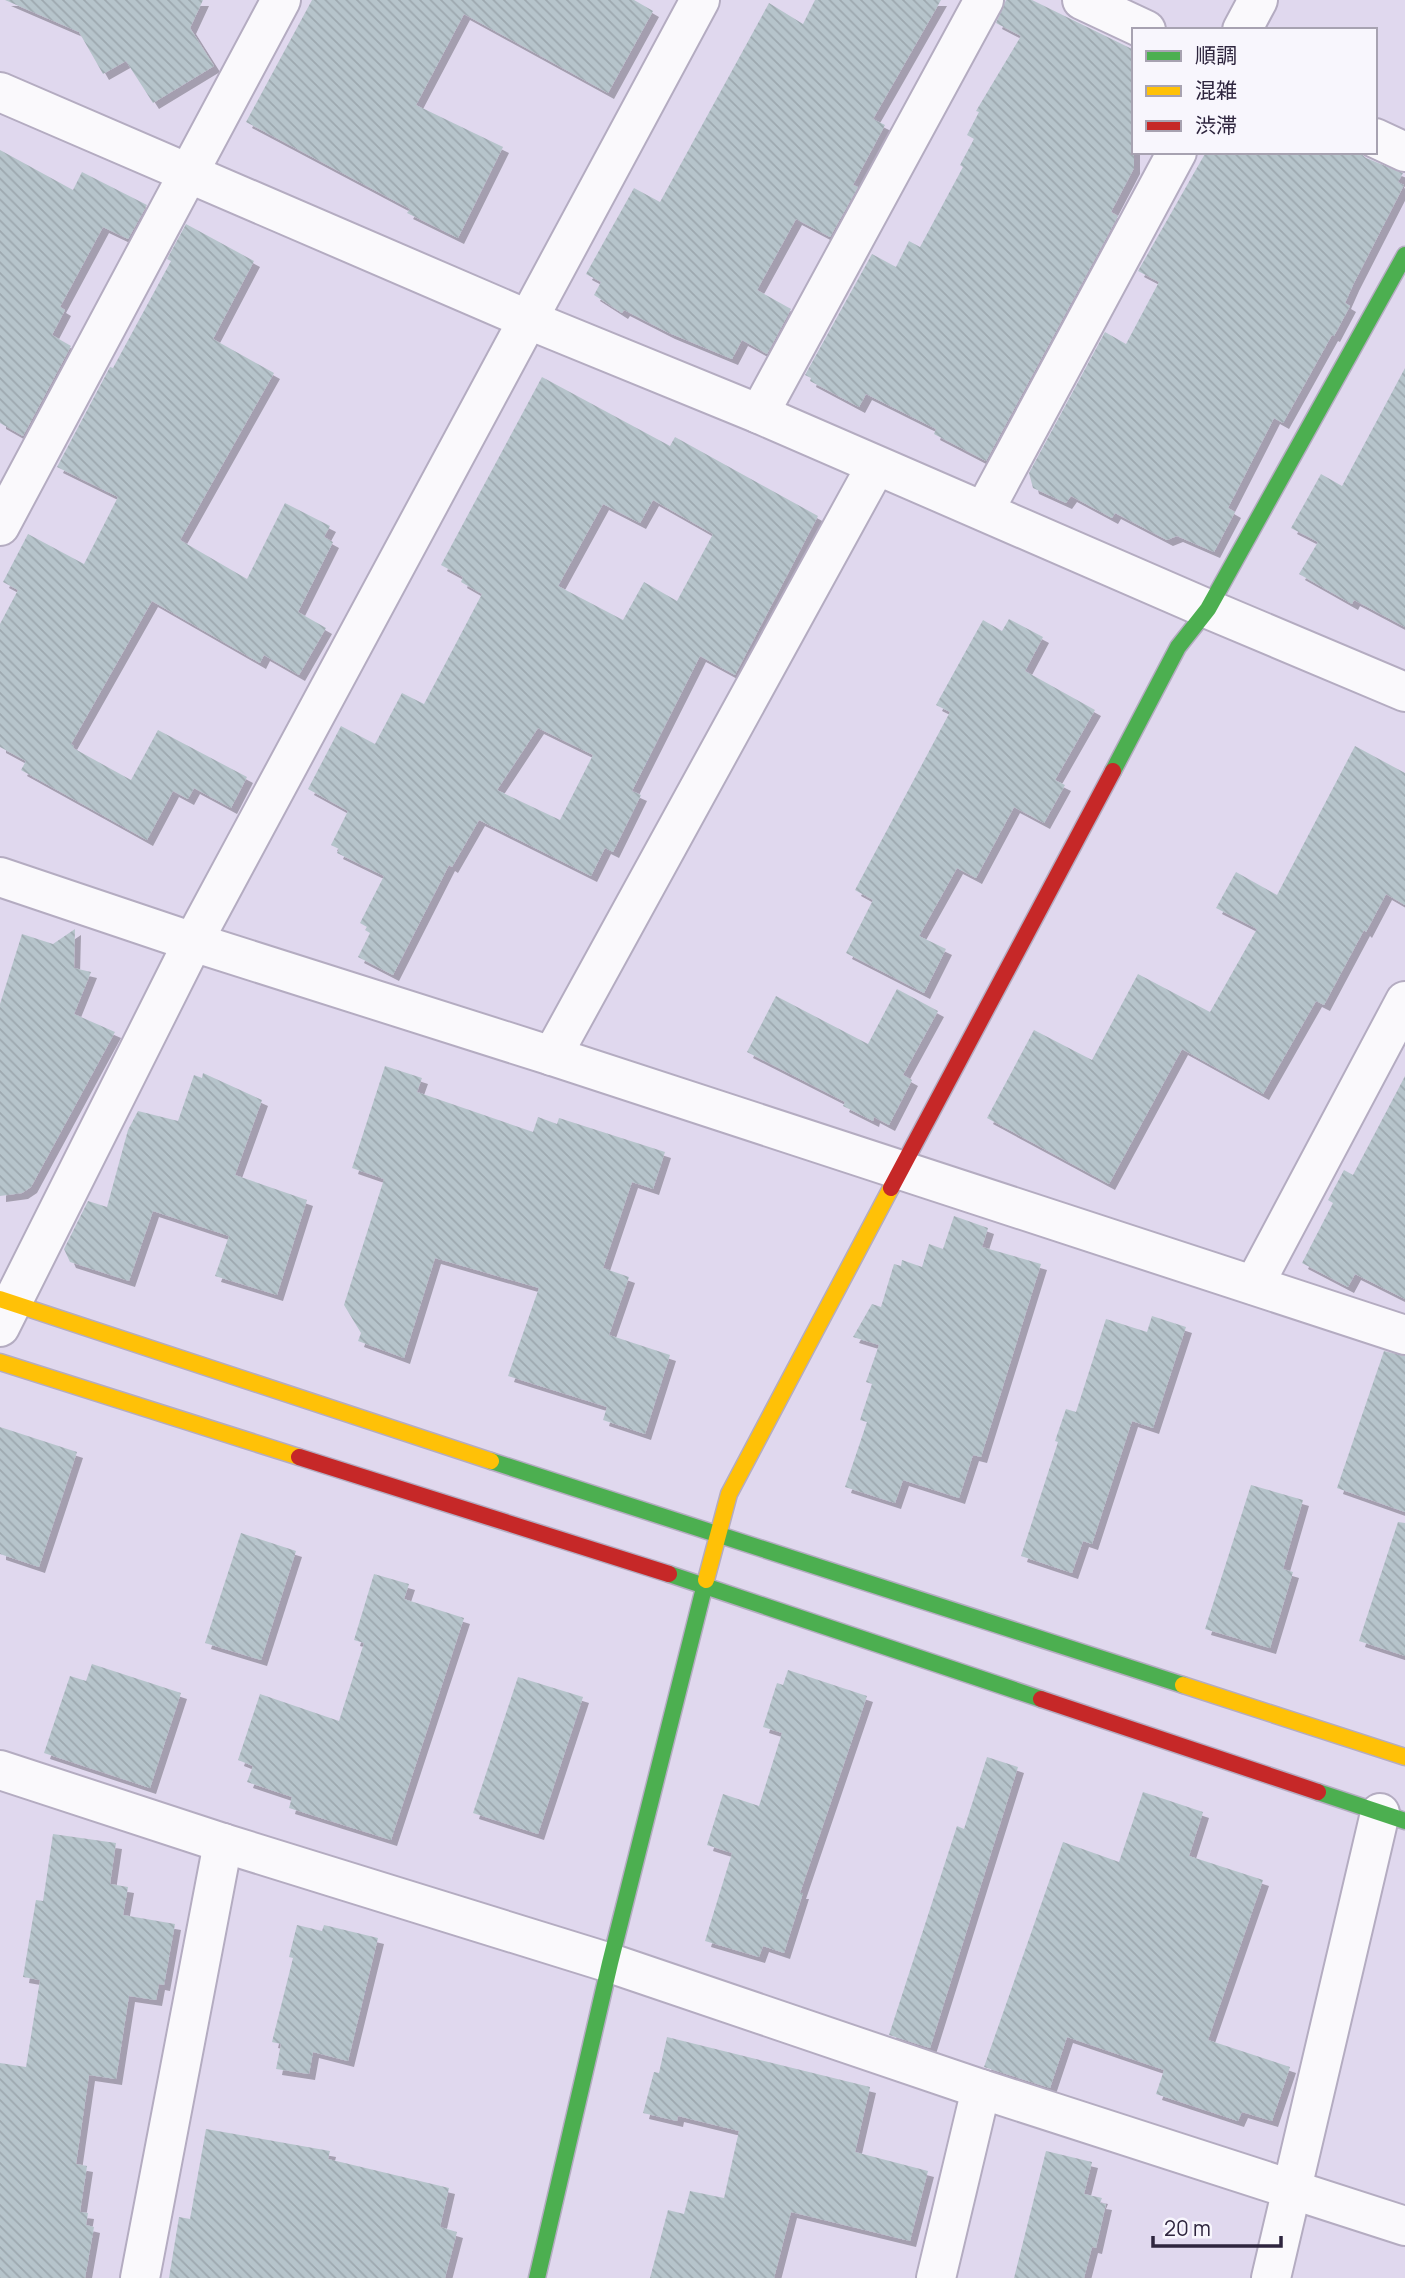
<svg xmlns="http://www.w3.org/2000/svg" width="1405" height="2278" viewBox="0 0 1405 2278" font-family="Manrope,'Noto Sans JP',sans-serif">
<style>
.building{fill:url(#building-back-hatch);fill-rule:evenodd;filter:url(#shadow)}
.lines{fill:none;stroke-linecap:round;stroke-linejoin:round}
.street-casing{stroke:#b4acc1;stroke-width:42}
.fast-casing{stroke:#b4acc1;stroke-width:19}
.slow-casing{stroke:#b4acc1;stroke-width:19}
.jam-casing{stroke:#b4acc1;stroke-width:19}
.street{stroke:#faf9fc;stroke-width:38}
.fast{stroke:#4caf50;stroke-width:16}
.slow{stroke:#ffc107;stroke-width:16}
.jam{stroke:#c62828;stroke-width:16}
</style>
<defs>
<pattern id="building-back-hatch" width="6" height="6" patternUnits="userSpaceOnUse" patternTransform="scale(1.75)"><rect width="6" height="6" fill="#b6c4cb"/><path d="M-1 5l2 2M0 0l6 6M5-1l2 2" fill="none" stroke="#9da8af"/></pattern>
<filter id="shadow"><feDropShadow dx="6" dy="6" stdDeviation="0" flood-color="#0004"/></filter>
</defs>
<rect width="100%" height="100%" fill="#e0d8ee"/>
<g class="building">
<path d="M5,0H203L190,28L214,66L153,103L126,61L103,74L79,32Z"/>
<path d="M312,0H634L653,11L608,93L464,14L416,105L503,147L458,238L407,213L410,209L246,122Z"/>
<path d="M815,0H941L873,119L885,125L853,185L858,187L830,237L796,219L757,290L791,309L767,354L742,340L732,359L669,333L624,310L622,313L594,295L601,282L586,274L634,188L660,202L769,3L803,24Z"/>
<path d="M1006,0H1032L1134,50V168L1111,212L1118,216L986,461L934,434L936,429L866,394L859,407L810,381L811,378L805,375L872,254L896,267L909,241L920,247L963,167L960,165L974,139L967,135L979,112L976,111L1021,36L996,23Z"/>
<path d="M0,150L73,190L82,172L147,205L128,239L103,227L60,307L65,310L52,335L71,346L23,436L0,423Z"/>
<path d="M1206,152H1359L1366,158L1403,173L1398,182L1404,185L1353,285L1345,303L1350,306L1334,336L1332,335L1283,423L1274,418L1228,508L1235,512L1214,552L1177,536L1167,540L1115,513L1112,518L1071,496L1066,503L1033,488L1029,473L1105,332L1126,344L1159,282L1138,271Z"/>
<path d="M186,224L254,261L213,339L274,373L180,540L247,579L285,503L330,526L324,537L333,542L298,612L326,628L299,675L264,655L260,663L152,601L71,744L74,746L73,748L131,780L158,730L247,777L231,808L194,788L188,799L173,791L147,840L21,770L26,761L0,747V624L18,590L3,582L28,534L84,564L118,497L57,467L110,367L113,368L171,261L167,259Z"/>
<path d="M1405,368V627L1354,600L1352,604L1299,574L1318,542L1291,528L1321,474L1342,486Z"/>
<path d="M542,377L670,446L675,437L818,516L735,675L700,656L632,791L641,795L613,852L605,848L591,876L479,820L452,867L449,865L393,975L358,957L370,933L365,930L367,927L360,923L384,876L337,853L339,849L331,845L348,811L308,789L341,726L375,744L402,693L424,704L482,594L461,582L463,577L441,565ZM653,500L713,534L677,601L644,582L623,620L558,586L603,504L640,523ZM538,728L593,755L560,820L497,790Z"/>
<path d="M1009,619L1043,637L1025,671L1095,710L1055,780L1065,785L1044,823L1014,807L976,878L957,868L919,936L946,949L924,993L846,953L873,900L855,890L950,712L936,705L983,620L1002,631Z"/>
<path d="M1355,746L1405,773V905L1386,894L1366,932L1364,930L1324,1005L1316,1001L1263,1094L1182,1049L1109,1184L987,1118L1034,1030L1092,1060L1138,974L1210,1012L1257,929L1216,908L1236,872L1277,895Z"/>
<path d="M75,929L74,968L91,972L74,1014L115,1032L31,1187L22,1193L0,1196V1004L22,934L53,944Z"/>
<path d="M897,989L938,1011L903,1075L912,1080L889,1125L874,1117L873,1121L843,1106L845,1102L747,1052L776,996L868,1044Z"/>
<path d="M385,1066L422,1078L417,1092L533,1132L538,1117L557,1124L559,1118L665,1152L653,1189L632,1182L603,1268L629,1277L609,1335L670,1355L645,1434L603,1420L607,1407L508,1376L539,1288L435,1258L404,1358L358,1341L361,1333L344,1305L384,1179L352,1168Z"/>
<path d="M203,1073L262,1100L235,1175L307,1200L277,1295L215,1276L229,1236L153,1211L129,1281L70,1262L64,1249L88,1201L107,1207L128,1130L138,1111L178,1121L194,1075L202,1078Z"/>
<path d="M1405,1076V1299L1355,1274L1348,1287L1302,1263L1333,1203L1328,1200L1344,1170L1353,1175Z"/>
<path d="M954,1216L988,1228L982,1247L1041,1264L981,1457L973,1455L959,1498L903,1480L895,1503L845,1487L867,1422L860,1420L872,1384L866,1382L879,1345L853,1337L872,1304L881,1307L894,1264L901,1266L902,1260L922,1267L929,1244L943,1249Z"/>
<path d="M1152,1316L1186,1327L1153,1428L1132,1421L1092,1544L1083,1541L1072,1573L1021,1556L1058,1442L1055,1441L1066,1409L1076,1412L1106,1319L1147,1332Z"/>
<path d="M1384,1351L1405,1356V1512L1337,1488Z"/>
<path d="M0,1427L77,1452L39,1567L0,1554Z"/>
<path d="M1251,1485L1303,1500L1283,1569L1293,1572L1270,1648L1205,1629Z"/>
<path d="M1398,1522L1405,1523V1656L1359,1641Z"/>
<path d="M241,1533L296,1551L261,1660L205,1643Z"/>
<path d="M374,1574L409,1584L404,1599L464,1618L391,1840L289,1808L292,1797L247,1782L253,1766L238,1760L260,1694L339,1721L364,1643L354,1640Z"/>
<path d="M92,1664L181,1693L150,1788L44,1753L70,1676L86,1681Z"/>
<path d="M788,1670L867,1696L800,1893H803L784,1953L763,1946L759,1957L705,1941L732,1853L707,1845L723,1794L759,1806L782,1733L763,1727L777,1683L783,1685Z"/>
<path d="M518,1677L583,1697L538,1834L473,1813Z"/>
<path d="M987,1757L1018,1767L930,2048L889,2035L957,1826L964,1829Z"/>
<path d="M1143,1792L1203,1812L1189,1856L1263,1880L1208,2040L1290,2067L1272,2121L1242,2112L1238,2121L1156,2094L1164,2070L1067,2037L1050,2088L984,2067L1063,1842L1119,1862Z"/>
<path d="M53,1834L116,1843L110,1884L128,1887L123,1915L175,1924L164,1985L159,1984L156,2000L129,1996L116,2079L89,2075L76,2164L87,2166L80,2212L88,2213L86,2225L94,2227L85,2278H0V2063L26,2067L40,1980L23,1977L36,1900L43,1901Z"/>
<path d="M297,1925L322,1931L324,1925L378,1938L348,2061L313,2052L309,2074L276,2069L281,2044L272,2042L293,1958L289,1957Z"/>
<path d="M667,2037L870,2087L855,2152L928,2171L910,2241L791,2212L774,2278H650L668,2210L684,2214L690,2191L724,2198L739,2131L678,2116L677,2121L643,2113L654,2072L659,2073Z"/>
<path d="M206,2129L330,2151L328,2159L449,2188L440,2227L457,2232L445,2278H169L179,2217L190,2219Z"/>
<path d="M1046,2151L1092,2162L1084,2194L1102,2198L1100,2203L1106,2204L1096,2248L1092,2247L1084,2278H1014Z"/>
</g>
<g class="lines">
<defs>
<g id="street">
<path d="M1082,0L1146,30"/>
<path d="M1242,30L1258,0"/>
<path d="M0,92L529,320L759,414L1208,609L1405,692"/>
<path d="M1375,138L1405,152"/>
<path d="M759,414L984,0"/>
<path d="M984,511L1177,152"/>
<path d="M0,526L281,0"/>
<path d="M0,877L193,942L552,1056L1405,1335"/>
<path d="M552,1056L876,466"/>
<path d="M1254,1285L1405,1001"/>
<path d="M0,1327L193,942L700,0"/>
<path d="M0,1770L223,1843L610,1963L981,2089L1405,2226"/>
<path d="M140,2278L223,1843"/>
<path d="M936,2278L981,2089"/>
<path d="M1271,2278L1380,1813"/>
</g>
<g id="fast">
<path d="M1113,771L1178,647L1208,609L1405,255"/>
<path d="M491,1461L1183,1685"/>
<path d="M669,1574L1041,1699"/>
<path d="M1318,1792L1405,1821"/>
<path d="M537,2278L610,1963L706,1580"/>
</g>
<g id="slow">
<path d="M0,1299L491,1461"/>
<path d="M0,1362L299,1457"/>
<path d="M706,1580L729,1494L891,1188"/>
<path d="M1183,1685L1405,1757"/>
</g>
<g id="jam">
<path d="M891,1188L1113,771"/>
<path d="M299,1457L669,1574"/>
<path d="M1041,1699L1318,1792"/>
</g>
</defs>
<use href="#street" class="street-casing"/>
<use href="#fast" class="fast-casing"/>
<use href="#slow" class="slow-casing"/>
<use href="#jam" class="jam-casing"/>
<use href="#street" class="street"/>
<use href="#fast" class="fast"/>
<use href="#slow" class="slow"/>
<use href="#jam" class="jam"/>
</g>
<rect x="1132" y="28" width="245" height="126" fill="#f8f6fd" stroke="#a7a2b1" stroke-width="2"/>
<rect x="1146" y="51" width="35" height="10" fill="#4caf50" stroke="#a7a2b1" stroke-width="2"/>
<text x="1195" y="63" font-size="21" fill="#2e253e">順調</text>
<rect x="1146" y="86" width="35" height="10" fill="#ffc107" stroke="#a7a2b1" stroke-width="2"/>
<text x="1195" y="98" font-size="21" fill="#2e253e">混雑</text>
<rect x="1146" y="121" width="35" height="10" fill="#c62828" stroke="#a7a2b1" stroke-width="2"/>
<text x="1195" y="133" font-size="21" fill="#2e253e">渋滞</text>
<path d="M1153 2236v10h128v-10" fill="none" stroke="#2e253e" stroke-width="3.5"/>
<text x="1164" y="2236" font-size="21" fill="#2e253e" stroke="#f8f6fd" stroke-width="5" paint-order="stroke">20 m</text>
</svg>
